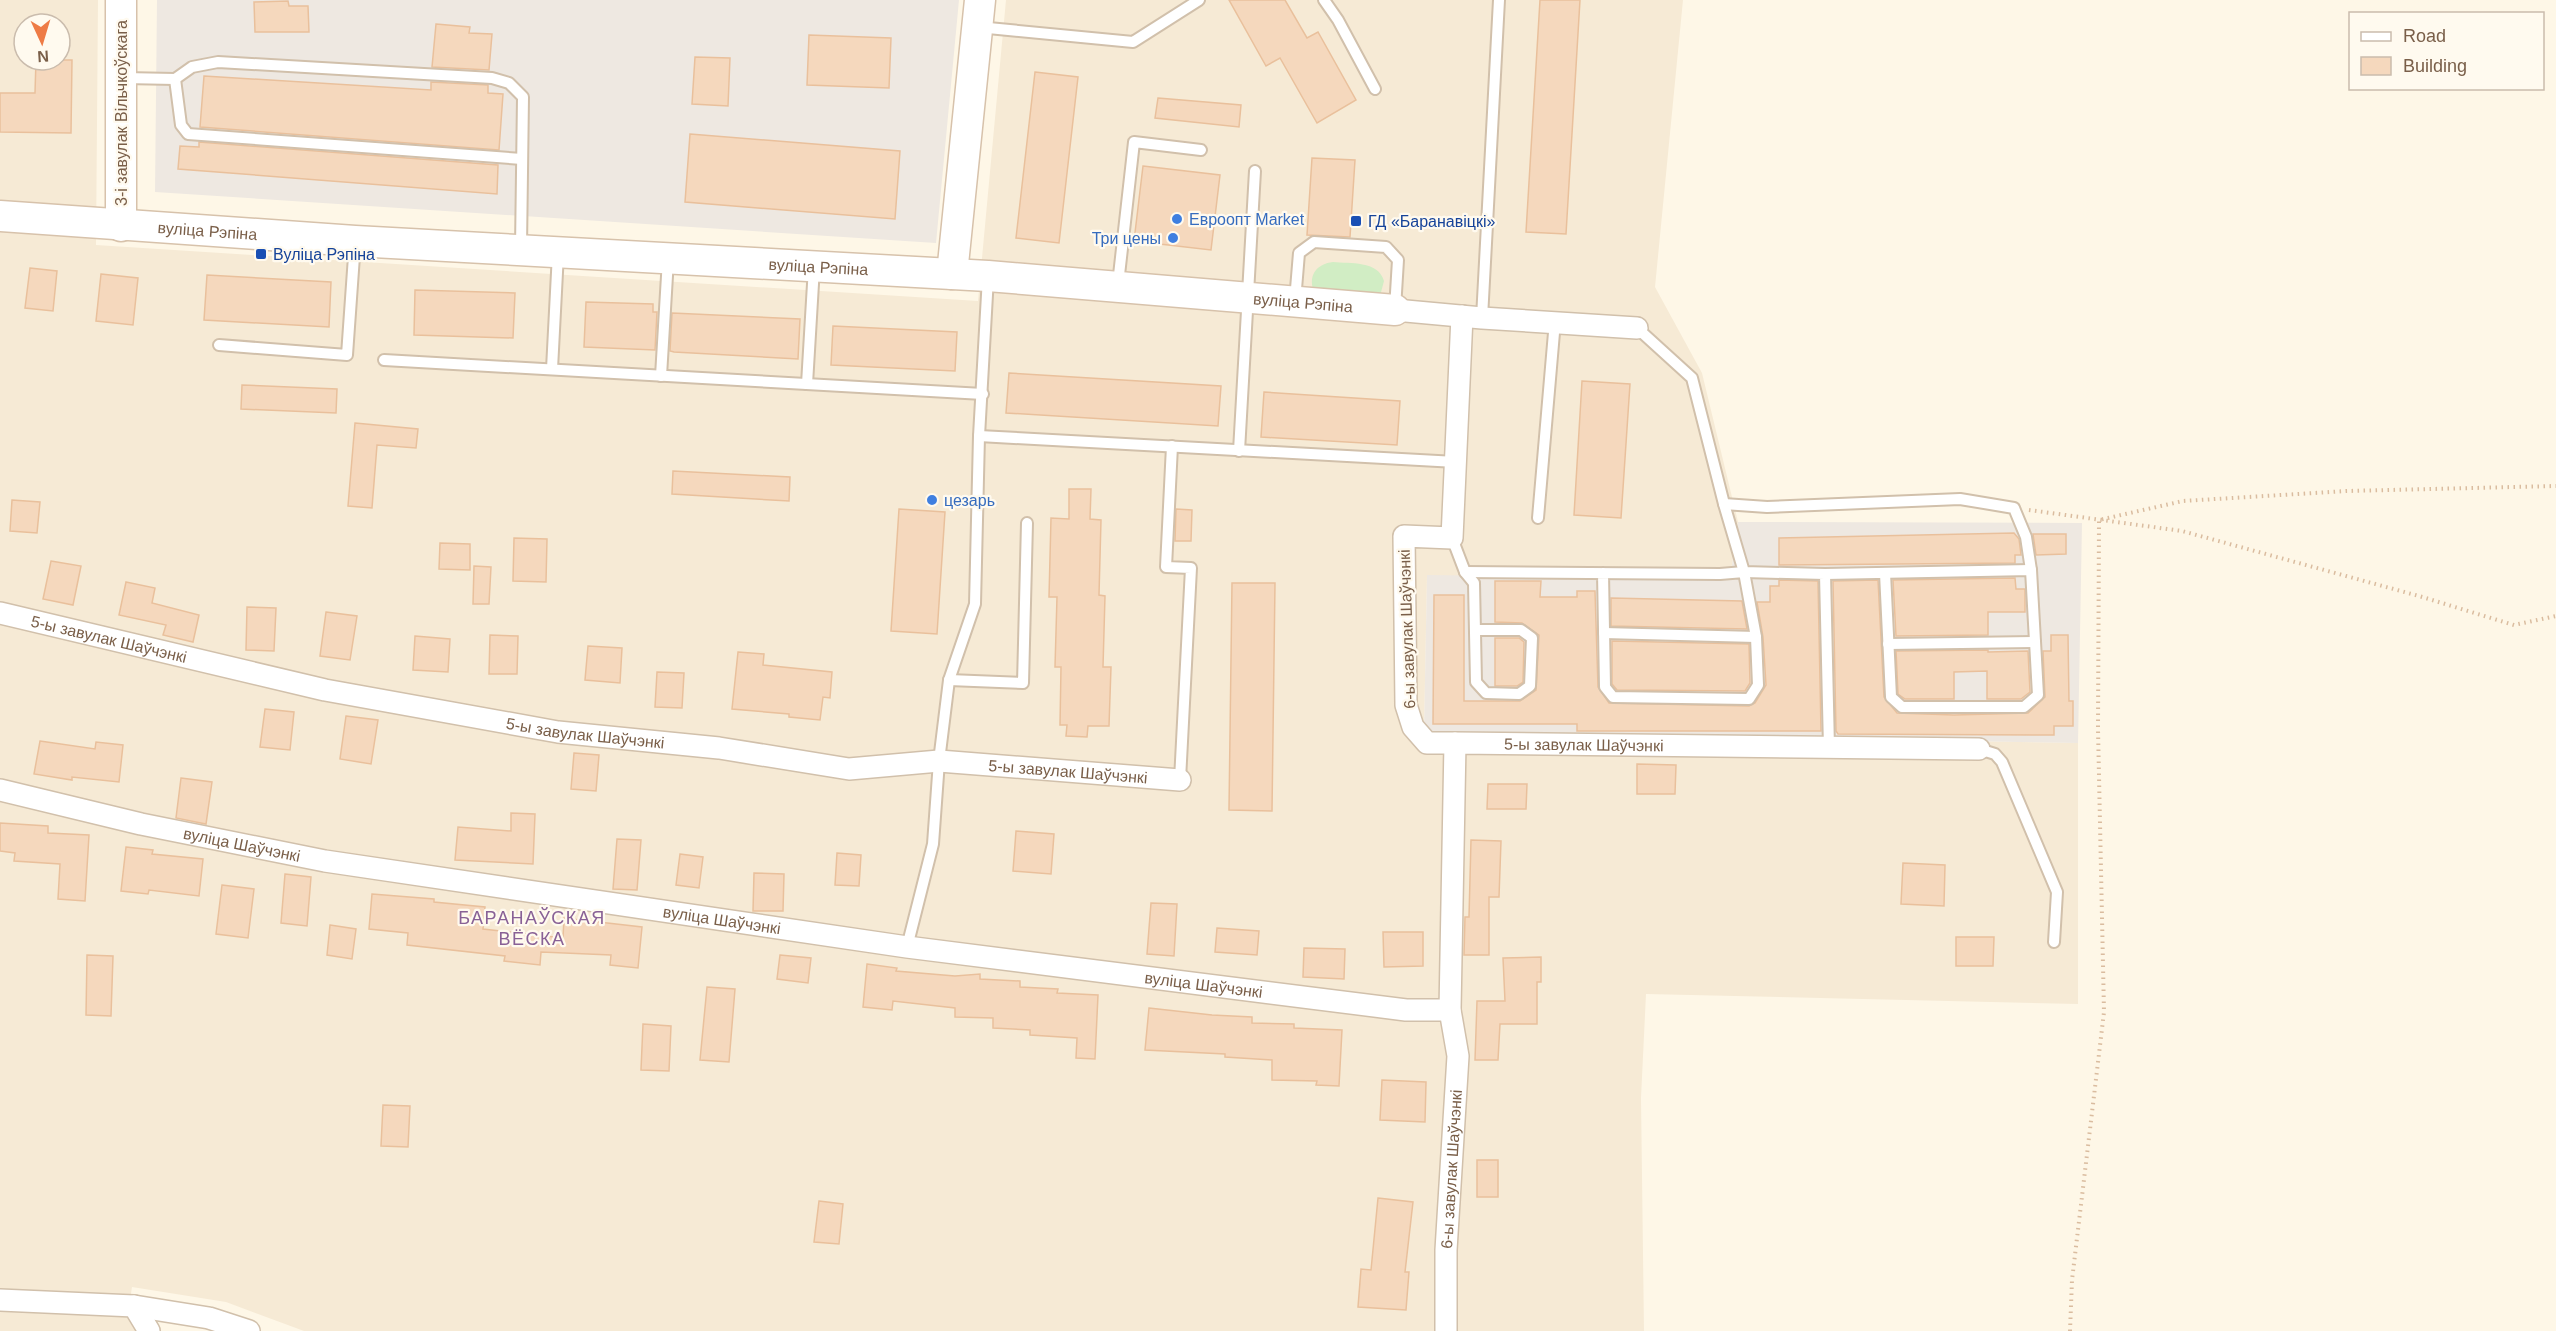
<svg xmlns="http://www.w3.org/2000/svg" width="2556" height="1331" viewBox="0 0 2556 1331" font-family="Helvetica,sans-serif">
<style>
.residential{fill:#f6ead5;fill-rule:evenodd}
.industrial{fill:#eee8e1}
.green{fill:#d1edc4}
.building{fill:#f5d8bd;stroke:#e9c09c;stroke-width:1.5}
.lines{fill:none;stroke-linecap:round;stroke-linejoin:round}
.lane-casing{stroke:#d1c0ab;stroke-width:14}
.street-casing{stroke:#d1c0ab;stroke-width:24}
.secondary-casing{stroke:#d7c2ab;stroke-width:33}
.path{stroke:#dabc9f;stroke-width:4;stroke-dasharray:1.5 4.5;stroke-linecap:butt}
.lane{stroke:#fff;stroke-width:10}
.street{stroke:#fff;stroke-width:21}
.secondary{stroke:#fff;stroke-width:30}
.shop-dot{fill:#3f7fe0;stroke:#fffaef;stroke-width:2}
.transit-dot{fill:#1a4fb4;stroke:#fffaef;stroke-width:2}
.labels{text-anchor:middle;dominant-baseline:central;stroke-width:4.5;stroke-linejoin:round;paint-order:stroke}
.street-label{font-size:16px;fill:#7a5f49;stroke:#fffaef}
.shop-label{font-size:16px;fill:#366cbe;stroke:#fffaef;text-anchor:start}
.transit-label{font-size:16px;fill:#164399;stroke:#fffaef;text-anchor:start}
.neighbourhood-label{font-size:18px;letter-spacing:1.5px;fill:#896196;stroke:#fffaef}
</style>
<rect width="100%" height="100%" fill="#fef7e7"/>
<path class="residential" d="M0,0H98L96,245L978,301L1006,0H1683L1655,287L1702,373L1738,522L1730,579L1427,576L1424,732L2078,743V1004L1646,994L1641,1098L1644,1331H304L226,1302L132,1287L128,1313L139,1331H0ZM24,24H60V60H24Z"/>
<g class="industrial">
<path d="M157,0H959L936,243L155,192Z"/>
<path d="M1738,522L2082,523L2078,743L1424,732L1427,575L1730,579Z"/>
</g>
<path class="green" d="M1333,262C1350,264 1378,260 1384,281L1380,296L1313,289C1309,274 1317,264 1333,262Z"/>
<g class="building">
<path d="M1229,0H1285L1307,38L1318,32L1356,100L1317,123L1280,58L1266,66Z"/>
<path d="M1540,0H1580L1566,234L1526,232Z"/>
<path d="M288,1L289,6H308L309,32H255L254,2Z"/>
<path d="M436,24L470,27L469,33L492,34L489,70L432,67Z"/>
<path d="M809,35L891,38L889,88L807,85Z"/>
<path d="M695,57L730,58L728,106L692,104Z"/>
<path d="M36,60H72L71,133L0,132V93H35Z"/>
<path d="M1035,72L1078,77L1059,243L1016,238Z"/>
<path d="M204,76L431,90V82L488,85V93L503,94L499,150L200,127Z"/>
<path d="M1158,98L1241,105L1239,127L1155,118Z"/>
<path d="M690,134L900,151L895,219L685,202Z"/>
<path d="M199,142L498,165L497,194L178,169L180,146L199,147Z"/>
<path d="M1312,158L1355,160L1350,237L1307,235Z"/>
<path d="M1143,166L1220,175L1211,250L1134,241Z"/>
<path d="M30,268L57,271L53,311L25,308Z"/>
<path d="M101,274L138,278L133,325L96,321Z"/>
<path d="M207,275L331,282L329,327L204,320Z"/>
<path d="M415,290L515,293L513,338L414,335Z"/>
<path d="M586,302L653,304V312H657L655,350L584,347Z"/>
<path d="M672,313L800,319L798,359L674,352L670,351Z"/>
<path d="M833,326L957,332L955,371L831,365Z"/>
<path d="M1009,373L1221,386L1218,426L1006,413Z"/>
<path d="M1582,381L1630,384L1621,518L1574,515Z"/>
<path d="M242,385L337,389L336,413L241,409Z"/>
<path d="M1264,392L1400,401L1397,445L1261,437Z"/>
<path d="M355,423L418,429L416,448L377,445L372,508L348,506Z"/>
<path d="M673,471L790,477L789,501L672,494Z"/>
<path d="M1069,489H1091L1090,519L1101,520L1099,595L1105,596L1103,667H1111L1109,726H1088L1087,737L1066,736L1067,725H1060L1061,667H1055L1057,597H1049L1051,518L1069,519Z"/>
<path d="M12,500L40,502L37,533L10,531Z"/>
<path d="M899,509L945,512L937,634L891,631Z"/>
<path d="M1176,509L1192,510L1191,541H1175Z"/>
<path d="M2014,533L2019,539L2021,555H2015V563L1779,565V538Z"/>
<path d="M2033,534H2066V554L2036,555Z"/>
<path d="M514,538L547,539L546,582L513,581Z"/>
<path d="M440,543L470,544V570L439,569Z"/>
<path d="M51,561L81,566L73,605L43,599Z"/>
<path d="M474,566L491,567L489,604H473Z"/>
<path d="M2015,578L2016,589H2025V612H1988V635L1896,636L1893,580Z"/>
<path d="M1779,580L1818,581L1821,731H1577V724H1433L1434,595H1464V701H1520L1536,690L1539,635L1522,623L1495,622V581H1541L1540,597H1577V591H1595L1598,687L1609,703L1749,706L1755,703L1766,685L1763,637L1757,602H1770V586H1779Z"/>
<path d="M1878,580L1884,697L1897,713L1954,715L2028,713L2045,697L2043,651H2051V635H2068L2069,701H2073V726H2054V735L1838,734L1836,731L1833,581Z"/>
<path d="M126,582L155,588L152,603L199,615L193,642L163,635L166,625L119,615Z"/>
<path d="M1232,583H1275L1272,811L1229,810Z"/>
<path d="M1611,598L1742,601L1747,629L1611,626Z"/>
<path d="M247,607L276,608L274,651L246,650Z"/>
<path d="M326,612L357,616L350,660L320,656Z"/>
<path d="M490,635L518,636L517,674H489Z"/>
<path d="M415,636L450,639L448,672L413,670Z"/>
<path d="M1495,638H1519L1524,642L1523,682L1517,686H1495Z"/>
<path d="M1612,641L1749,644L1750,683L1745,691L1617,690L1612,684Z"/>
<path d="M588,646L622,648L620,683L585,680Z"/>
<path d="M1988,650V652L2028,651L2030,692L2021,699H1987V671L1954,672V699H1905L1898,694L1896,651Z"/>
<path d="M738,652L764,654L763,665L832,672L830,698L823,697L820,720L789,717V714L732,709Z"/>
<path d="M657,672L684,673L682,708L655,707Z"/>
<path d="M265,709L294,712L290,750L260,747Z"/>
<path d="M346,716L378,720L371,764L340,759Z"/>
<path d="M40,741L95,749L96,742L123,745L119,782L72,777V780L34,774Z"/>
<path d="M574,753L599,755L596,791L571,789Z"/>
<path d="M1637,764L1676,765L1675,794H1637Z"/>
<path d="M181,778L212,782L206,824L176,818Z"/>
<path d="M1488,784H1527L1526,809H1487Z"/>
<path d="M511,813L535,814L533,864L455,860L458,827L511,831Z"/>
<path d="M0,823L48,826V833L89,835L85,901L58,899L60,864L14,861L15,853L0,851Z"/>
<path d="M1016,831L1054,834L1051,874L1013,871Z"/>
<path d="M617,839L641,840L637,890L613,889Z"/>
<path d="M1471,840L1501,841L1499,897H1489V955H1464L1465,917H1469Z"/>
<path d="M126,847L153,850L152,854L203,859L199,896L149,890L148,894L121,891Z"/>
<path d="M837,853L861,855L859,886L835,885Z"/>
<path d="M680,854L703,857L699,888L676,885Z"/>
<path d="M1903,863L1945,865L1944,906L1901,904Z"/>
<path d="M754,873L784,874L783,911H753Z"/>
<path d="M285,874L311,877L307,926L281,923Z"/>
<path d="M222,885L254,889L248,938L216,934Z"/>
<path d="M372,894L434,899V902L485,907L483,929L563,938L564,918L642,927L638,968L610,965L611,955L541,952L540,965L504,961L505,956L407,945L408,933L369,929Z"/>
<path d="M1151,903L1177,904L1174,956L1147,954Z"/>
<path d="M330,925L356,929L352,959L327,955Z"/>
<path d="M1217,928L1259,931L1257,955L1215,952Z"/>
<path d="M1383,932H1423V966L1384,967Z"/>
<path d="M1956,937H1994L1993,966H1956Z"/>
<path d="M1304,948L1345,949L1344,979L1303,977Z"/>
<path d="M87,955L113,956L111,1016L86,1015Z"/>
<path d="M780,955L811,958L808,983L777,979Z"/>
<path d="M1541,957V982H1537V1024H1500L1498,1060H1475L1477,1001H1505L1503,958Z"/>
<path d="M867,964L897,968L896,971L955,976L980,974V979L1020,981V987L1058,989L1057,993L1098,995L1095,1059L1076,1058L1077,1038L1030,1035V1030L993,1028V1018L955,1017V1008L893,1001L892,1010L863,1007Z"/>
<path d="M707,987L735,989L729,1062L700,1060Z"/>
<path d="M1149,1008L1212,1015L1252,1017V1023L1294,1024V1028L1342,1030L1339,1086L1316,1085L1317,1081L1272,1080V1060L1225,1057V1054L1145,1050Z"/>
<path d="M643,1024L671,1026L669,1071L641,1070Z"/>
<path d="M1382,1080L1426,1082L1425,1122L1380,1120Z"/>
<path d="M383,1105L410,1106L408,1147L381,1146Z"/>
<rect x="1477" y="1160" width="21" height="37"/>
<path d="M1378,1198L1413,1202L1405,1272H1409L1406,1310L1358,1307L1361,1269L1371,1270Z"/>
<path d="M819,1201L843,1204L839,1244L814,1242Z"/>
</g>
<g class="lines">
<defs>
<g id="lane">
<path d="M1324,0L1338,20L1375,89"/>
<path d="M978,27L1133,42L1199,0"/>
<path d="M124,78L175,79L192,67L218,62L492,78L509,83L523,97L521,247"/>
<path d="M175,79L181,125L188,134L522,159"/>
<path d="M1118,284L1134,142L1201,150"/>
<path d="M1295,301L1299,253L1314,242L1386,247L1398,260L1395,309"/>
<path d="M1482,318L1499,0"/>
<path d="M1637,328L1692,378L1724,504L1744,572L1825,574L1829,748"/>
<path d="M219,345L347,355L355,242"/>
<path d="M384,360L983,394"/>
<path d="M552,369L558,253"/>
<path d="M661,376L668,259"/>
<path d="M807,384L814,267"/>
<path d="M979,436L1456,462"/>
<path d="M1172,446L1166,567L1191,568L1180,780"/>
<path d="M1239,451L1255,171"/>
<path d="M1724,504L1767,507L1960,499L2014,508L2026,537L2031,570"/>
<path d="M1538,518L1555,321"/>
<path d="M1452,538L1465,572L1474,583L1476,682L1486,693L1519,694L1530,686L1532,638L1521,630H1475"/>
<path d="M1465,572L1720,574L1744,572L1756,637L1758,685L1749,699L1613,697L1605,687L1603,573"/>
<path d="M1825,574L2031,570L2038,695L2024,707H1902L1891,697L1885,573"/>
<path d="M1604,633L1756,637"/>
<path d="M1888,644L2035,642"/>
<path d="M949,680L1023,683L1027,523"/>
<path d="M1979,749L1995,754L2002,762L2057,892L2054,942"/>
<path d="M907,947L933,844L939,761L949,680L975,604L979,436L988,277"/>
</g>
<g id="street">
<path d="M1395,310L1482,318L1637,328"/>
<path id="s1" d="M0,613L325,690L558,732L719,748L849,769L939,761L1180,780"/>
<path d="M1455,743H1427L1413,727L1406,705L1404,536L1452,538L1462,316"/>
<path id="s2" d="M0,790L141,824L325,861L907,947L1406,1010H1450"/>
<path d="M0,1300L134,1306L149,1331"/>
<path d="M134,1306L209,1318L249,1331"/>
<path id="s3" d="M1446,1331V1250L1458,1056L1450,1010L1455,743L1979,749"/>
</g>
<g id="secondary">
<path d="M121,0V226"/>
<path id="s4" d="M0,216L355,241L988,276L1395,310"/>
<path d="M952,274L980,0"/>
</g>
</defs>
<use href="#lane" class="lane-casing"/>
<use href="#street" class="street-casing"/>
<use href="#secondary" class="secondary-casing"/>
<g class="path">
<path d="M2029,510L2182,531L2419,596L2514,625L2556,616"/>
<path d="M2070,1331L2072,1280L2104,1012L2098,729L2099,520L2183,501L2347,491L2556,486"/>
</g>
<use href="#lane" class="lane"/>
<use href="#street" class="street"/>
<use href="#secondary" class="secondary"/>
</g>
<g class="shop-dot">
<circle cx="1177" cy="219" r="6"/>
<circle cx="1173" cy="238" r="6"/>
<circle cx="932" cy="500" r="6"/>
</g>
<g class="transit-dot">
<rect x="1350" y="215" width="12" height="12" rx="3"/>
<rect x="255" y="248" width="12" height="12" rx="3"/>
</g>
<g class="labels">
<g class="street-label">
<text transform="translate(121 113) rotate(-90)">3-і завулак Вільчкоўскага</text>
<text stroke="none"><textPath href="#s4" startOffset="208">вуліца Рэпіна</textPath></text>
<text stroke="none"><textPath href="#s4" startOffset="820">вуліца Рэпіна</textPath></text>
<text stroke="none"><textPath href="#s4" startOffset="1306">вуліца Рэпіна</textPath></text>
<text transform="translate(1407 629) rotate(-92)">6-ы завулак Шаўчэнкі</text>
<text stroke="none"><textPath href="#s1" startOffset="112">5-ы завулак Шаўчэнкі</textPath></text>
<text stroke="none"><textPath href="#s1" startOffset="598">5-ы завулак Шаўчэнкі</textPath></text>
<text stroke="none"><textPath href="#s3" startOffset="718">5-ы завулак Шаўчэнкі</textPath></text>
<text stroke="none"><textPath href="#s1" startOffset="1084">5-ы завулак Шаўчэнкі</textPath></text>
<text stroke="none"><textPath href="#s2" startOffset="248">вуліца Шаўчэнкі</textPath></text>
<text stroke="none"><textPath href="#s2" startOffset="734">вуліца Шаўчэнкі</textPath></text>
<text stroke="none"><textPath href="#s2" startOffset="1220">вуліца Шаўчэнкі</textPath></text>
<text stroke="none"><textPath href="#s3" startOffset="162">6-ы завулак Шаўчэнкі</textPath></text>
</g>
<g class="shop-label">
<text x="1189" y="219">Евроопт Market</text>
<text x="1161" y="238" text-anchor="end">Три цены</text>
<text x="944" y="500">цезарь</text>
</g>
<g class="transit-label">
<text x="1368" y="221">ГД «Баранавіцкі»</text>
<text x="273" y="254">Вуліца Рэпіна</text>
</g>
<g class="neighbourhood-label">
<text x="532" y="918">БАРАНАЎСКАЯ<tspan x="532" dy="21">ВЁСКА</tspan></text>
</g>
</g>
<rect x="2349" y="12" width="195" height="78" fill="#fffaef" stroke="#cabcad" stroke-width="1.5"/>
<rect x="2361" y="32" width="30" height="9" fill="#ffffff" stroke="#cabcad" stroke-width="1.5"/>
<text x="2403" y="42" font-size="18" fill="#7a5f49">Road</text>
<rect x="2361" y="57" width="30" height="18" fill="#f5d8bd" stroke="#cabcad" stroke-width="1.5"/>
<text x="2403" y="72" font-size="18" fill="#7a5f49">Building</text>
<g transform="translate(42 42) rotate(176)"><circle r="28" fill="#fffaef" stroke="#cabcad" stroke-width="1.5"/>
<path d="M0-4.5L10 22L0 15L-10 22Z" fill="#ee7b45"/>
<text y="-9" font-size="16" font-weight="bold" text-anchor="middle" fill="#7a5f49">N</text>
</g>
</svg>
